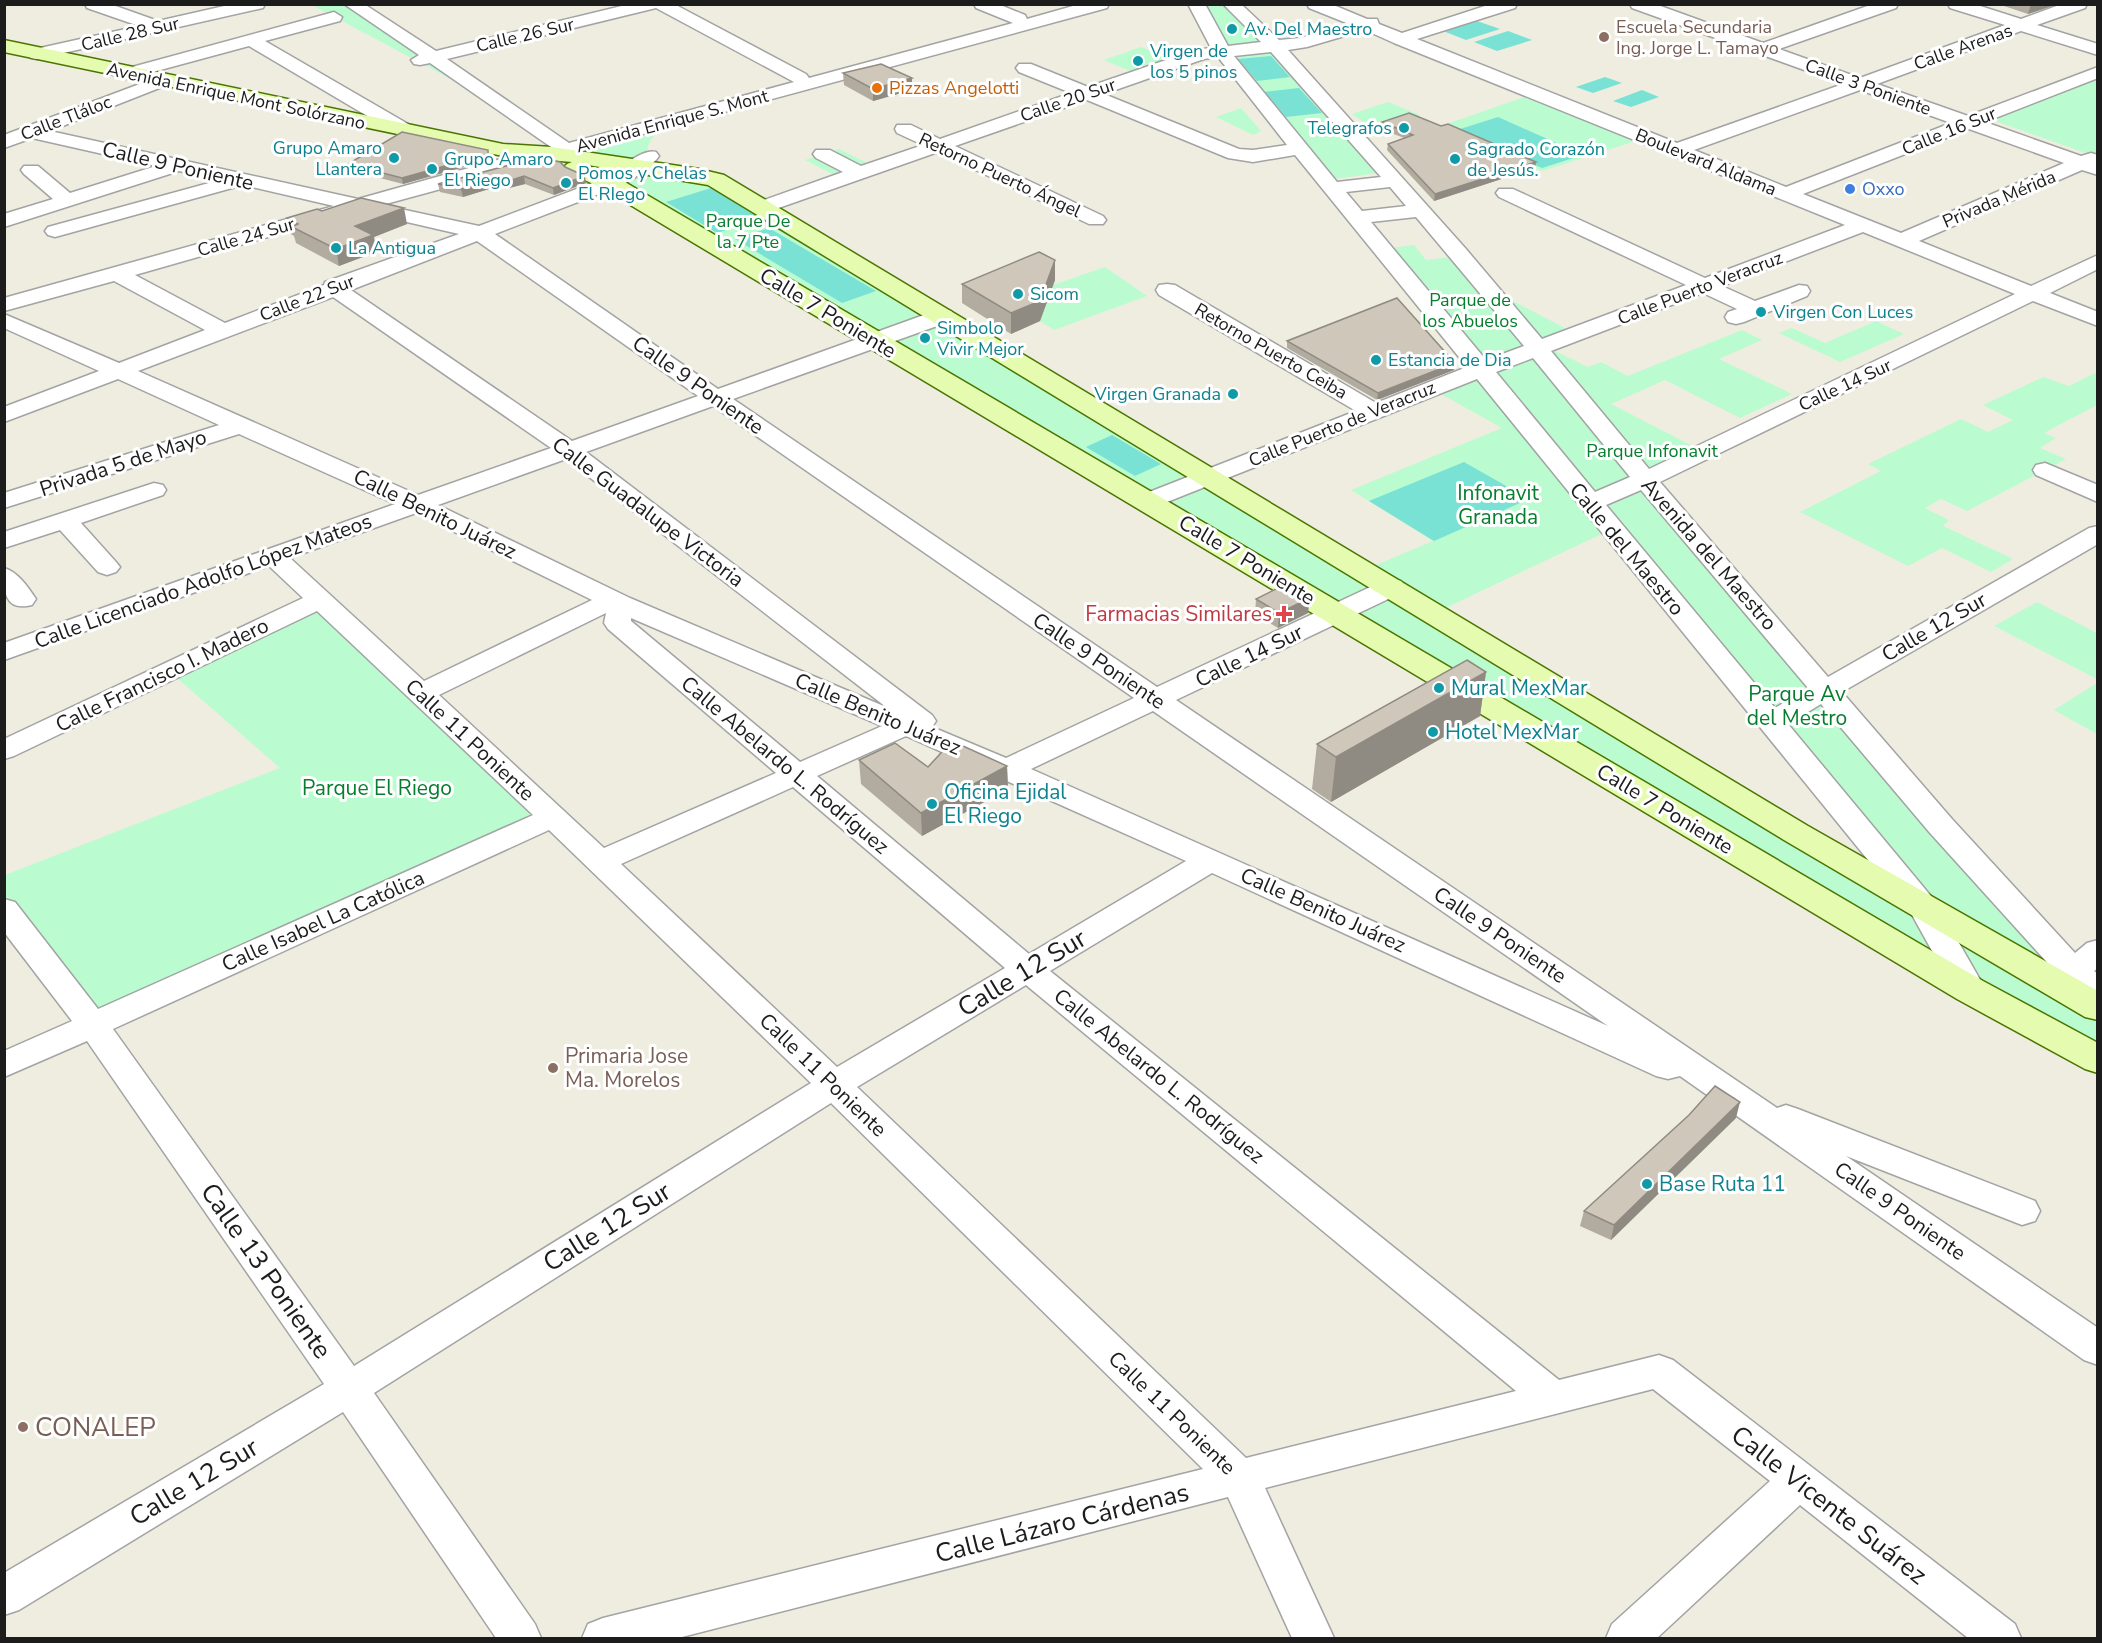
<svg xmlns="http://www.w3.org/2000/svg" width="2102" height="1643" viewBox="0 0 2102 1643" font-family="'Nunito Sans',sans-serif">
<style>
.park{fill:#bafccf}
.pitch{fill:#79e2d4}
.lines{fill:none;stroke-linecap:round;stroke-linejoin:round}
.minor-casing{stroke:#a3a3a3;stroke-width:3}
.secondary-casing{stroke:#4b7500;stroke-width:3}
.minor{fill:#fff;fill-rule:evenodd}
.secondary{fill:#e5fcb0;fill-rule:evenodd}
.wall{fill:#b1aba0}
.shaded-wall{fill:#908b82}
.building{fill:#cec7ba;stroke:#908b82;stroke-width:1.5}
.culture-dot{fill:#0f9aa8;stroke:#fff;stroke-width:2}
.education-dot{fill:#8d6e63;stroke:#fff;stroke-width:2}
.food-dot{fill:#e8710a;stroke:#fff;stroke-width:2}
.shop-dot{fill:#3f7fe0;stroke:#fff;stroke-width:2}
.health-dot{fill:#e0444e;stroke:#fff;stroke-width:2}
.labels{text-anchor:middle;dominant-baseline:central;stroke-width:6;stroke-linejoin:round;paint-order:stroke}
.far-education-label{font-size:18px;fill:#785e54;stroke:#fff;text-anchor:start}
.far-culture-label{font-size:18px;fill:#0d838f;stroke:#fff;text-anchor:start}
.far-street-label{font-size:18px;fill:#1c1c1c;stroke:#fff}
.far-food-label{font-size:18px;fill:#c56008;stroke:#fff;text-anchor:start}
.far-shop-label{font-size:18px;fill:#366cbe;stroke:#fff;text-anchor:start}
.far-park-label{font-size:18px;fill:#067e2e;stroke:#fff}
.street-label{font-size:21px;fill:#1c1c1c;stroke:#fff}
.park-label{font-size:21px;fill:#067e2e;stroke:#fff}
.health-label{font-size:21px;fill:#be3a42;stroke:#fff;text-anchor:end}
.culture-label{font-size:21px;fill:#0d838f;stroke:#fff;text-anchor:start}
.education-label{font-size:21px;fill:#785e54;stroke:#fff;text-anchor:start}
.near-street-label{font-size:26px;fill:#1c1c1c;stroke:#fff}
.near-education-label{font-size:26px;fill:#785e54;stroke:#fff;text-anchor:start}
</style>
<rect width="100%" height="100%" fill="#eeede0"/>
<g class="park">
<path d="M312,5H352L481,95Z"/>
<path d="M1196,5H1231L1386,172L1326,180L1262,103Z"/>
<path d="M1141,47L1179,62L1140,75L1104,60Z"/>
<path d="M2097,72V157L1984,117Z"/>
<path d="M1536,93L1645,138L1542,171L1438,127Z"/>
<path d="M1388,102L1420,115L1376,131L1352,114Z"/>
<path d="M1241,108L1261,131L1253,135L1216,117Z"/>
<path d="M657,133C625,165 680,171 699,175L1364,570L1433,541L1351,490L1502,428L1432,389L1481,370L1383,249L1414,245L1426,260L1461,256L1503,305L1513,301L1586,339L1555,351L1588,367L1601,362L1628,376L1742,330L1762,340L1719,359L1792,394L1740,418L1665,380L1611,404L1704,452L1645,480L2054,957L2046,976L1924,895L1610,530L1435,613L2097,1009V1060L582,169L534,160L571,156Z"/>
<path d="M839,149L871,165L836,176L805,160Z"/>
<path d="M1105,267L1147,296L1054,330L1040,321L1053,285Z"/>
<path d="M1876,321L1904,334L1840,362L1779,333L1792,328L1825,343Z"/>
<path d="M2095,373L2097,375V405L2044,433L2056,438L2040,448L2066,459L1967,511L1941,499L1925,508L1949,520L1943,526L2013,559L1991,572L1942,548L1908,566L1800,512L1881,471L1868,464L1961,419L1988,432L2013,420L1983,405L2043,377L2069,386Z"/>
<path d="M319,601L551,817L92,1024L5,907V875L280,768L170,672Z"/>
<path d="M2037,602L2097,633V679L1994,626Z"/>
<path d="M2097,683V734L2054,710Z"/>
</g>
<g class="pitch">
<path d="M1477,21L1500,29L1466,40L1443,31Z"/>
<path d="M1508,31L1532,40L1497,51L1474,42Z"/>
<path d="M1271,56L1290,77L1257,81L1238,59Z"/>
<path d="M1605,77L1622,83L1593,93L1576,87Z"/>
<path d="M1299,88L1322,113L1286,117L1264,92Z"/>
<path d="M1642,90L1659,97L1631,107L1613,101Z"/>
<path d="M1498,117L1583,155L1542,168L1457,130Z"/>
<path d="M711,188L763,218L717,233L666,202Z"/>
<path d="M769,228L876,291L842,303L735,239Z"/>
<path d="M1112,435L1161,464L1135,476L1086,447Z"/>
<path d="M1464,462L1529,499L1434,541L1369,501Z"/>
</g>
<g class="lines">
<defs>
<g id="minor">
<path d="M85,4H110L158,21L233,4H265L263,8L37,59L31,58L28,54L31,50L139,26L87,8Z"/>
<path d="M344,4H364L436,51L630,4H674L806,74L809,78L1013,23L976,8L974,4H998L1025,15L1027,19L1080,4H1109L1107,8L382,205L479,226L603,179C618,171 641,148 656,152L659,156L656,160L633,179L617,187L495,234L718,389L935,311L943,309L951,311L954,316L951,321L733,399L1157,687L1383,581L1392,579L1401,581L1405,587L1401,593L1176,700L1777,1108L1786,1105L1798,1109L2035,1201L2040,1211L2035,1221L2022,1225L1846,1156L2098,1328V1365L2084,1360L1680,1076L1668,1079L1656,1076L1212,873L1050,971L1559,1380L1659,1355L1673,1360L2015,1624L2021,1638H1968L1800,1505L1657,1638H1606L1612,1624L1770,1481L1653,1389L1265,1488L1334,1638H1292L1228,1497L678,1638H582L588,1624L603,1618L1203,1469L831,1103L374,1393L535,1624L541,1638H496L343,1412L19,1610L4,1615V1573L324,1384L87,1041L4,1077V1051L72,1021L4,932V899L15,902L98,1009L533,815L317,611L14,756L4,759V739L303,598L269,566L4,660V643L395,504L239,434L4,508V493L219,425L118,379L4,422V407L99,371L4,328V314L119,363L205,330L114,281L4,311V298L334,206L243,185L55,237L48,235L45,231L48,227L220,180L179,171L4,227V214L53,199L24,174L21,170L24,166H38L70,193L156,166L32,138L4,148V135L161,76L167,77L170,81L167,85L50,131L358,199L515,155L551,147L430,63L420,65L414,64L411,60L419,55ZM656,8L794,82L569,143L447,59ZM359,211L459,234L325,282L324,285L225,323L135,275ZM477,241L698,396L572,441L351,290ZM333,297L551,448L418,495L138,371ZM713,406L1134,698L1006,758L932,727L936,721L932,715L586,452ZM566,459L886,707L630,598L438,505ZM416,513L592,600L424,681L290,558ZM606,613L604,623L608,629L776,773L604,848L439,695ZM631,618L882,726L800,762L631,621ZM1153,711L1608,1026L1031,769ZM906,736L1186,861L1029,954L817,776ZM793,787L1005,968L837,1067L621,864ZM549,830L811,1083L354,1366L113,1029ZM1026,985L1516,1391L1246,1458L857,1087Z"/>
<path d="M1188,4H1205L1228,46L1261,42L1223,4H1241L1279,40L1300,38L1349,24L1309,8L1307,4H1331L1367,19H1377L1379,24L1402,33L1491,4H1517L1515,8L1417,39L1677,143L1843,84L1632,8L1630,4H1655L1763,43L1873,4H1898L1896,8L1779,49L1860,78L2005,25L1950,8L1948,4H1974L2021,19L2062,4H2087L2085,8L2037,25L2098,44V55L2021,31L1877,84L1968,116L2098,67V78L1985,122L2081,156L2091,153L2098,155V175L2082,170L1919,241L2031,286L2098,255V269L2050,293L2098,312V326L2033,301L1660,482L1828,677L2089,528L2098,526V544L1842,692L1952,819L2075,953L2087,943L2098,940V968L2094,971L2098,974V1003L2086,1000L2062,979L1930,833L1821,704L1788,724L1935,901L1986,990L1982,998L1970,1001L1958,998L1911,913L1477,379L1157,506L1148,508L1139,506L1136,501L1139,496L1356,411L1159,295L1156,290L1159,285L1167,284L1175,285L1376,403L1467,367L1295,155L1253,162L1228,158L1087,100L955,146L1103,216L1106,220L1103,224H1089L938,152L770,211H756L753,207L756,203L843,172L816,158L813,154L816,150H830L861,166L923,145L897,133L895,129L897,125H911L940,139L1071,93L1019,72L1016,68L1019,64H1031L1088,87L1195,50L1211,48ZM1365,30L1394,43L1845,225L1705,278L1513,189H1499L1496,193L1499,197L1686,285L1542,339L1466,249L1288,50L1307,47ZM1271,52L1381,177L1337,182L1234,56ZM1218,57L1287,145L1253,150L1239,149L1104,94L1204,59ZM1860,90L1951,123L1786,187L1694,150ZM1969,129L2064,163L1901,233L1803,194ZM1390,187L1406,206L1362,211L1346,192ZM1416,217L1524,346L1486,360L1371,222ZM1863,232L2015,294L1649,469L1551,351L1703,293L1737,309L1728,312L1725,317L1728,322L1736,324L1744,322L1807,296L1810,291L1807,286L1799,285L1755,301L1722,286ZM1533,358L1630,477L1595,492L1496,372ZM1641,490L1808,688L1775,708L1606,505Z"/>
<path d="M334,12L342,17L340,21L265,41L415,128L417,132L415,136H401L249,46L127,79L121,78L118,74L121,70Z"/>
<path d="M2045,463L2098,485V502L2036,475L2033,470L2036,465Z"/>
<path d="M154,483L163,485L166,490L163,495L81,523L116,562L120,567L116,572L107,575L98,572L60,530L4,548V532Z"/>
<path d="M4,568C18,572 28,587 36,599L32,605C3,612 4,589 4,568Z"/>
</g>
<path id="secondary" d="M4,40L503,144L552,147L699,169L724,175L1808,826L2098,991V1020L2085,1017L1784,840L708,185L582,164L618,178L1983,981L2098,1043V1073L2085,1069L1957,999L602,188L567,172L563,168L567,164L572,162L503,156L4,52Z"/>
</defs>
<use href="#minor" class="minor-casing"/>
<use href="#secondary" class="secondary-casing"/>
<use href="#minor" class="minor"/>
<use href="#secondary" class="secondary"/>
</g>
<g class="wall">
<path d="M1998,4H2058L2028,14Z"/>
<path d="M843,73L912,90L873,101L844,85Z"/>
<path d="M1382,122L1535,168L1434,201L1387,150L1388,144L1404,138L1381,129Z"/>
<path d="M489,156V160L403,184L349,170L348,164Z"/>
<path d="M536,158L565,167L586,183L554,195L525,184L509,188L489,184V189L463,197L440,192L438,184Z"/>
<path d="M322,211L407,224L374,237L376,252L339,266L296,243L294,236L291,234L287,218Z"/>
<path d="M1055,280L1040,321L1011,334L962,303V284Z"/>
<path d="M1287,341L1454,370L1377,400L1287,348Z"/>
<path d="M1256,599L1308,613L1278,628L1255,614Z"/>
<path d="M1486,672L1480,716L1331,802L1312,789L1317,744Z"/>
<path d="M859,760L928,767L1007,766L1008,789L922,836L861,784Z"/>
<path d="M1736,1118L1611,1240L1580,1226L1584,1211Z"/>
</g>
<g class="shaded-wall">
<path d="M2031,4H2058L2028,14Z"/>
<path d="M912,78V90L873,101V89Z"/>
<path d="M488,150L489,160L403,184L402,178Z"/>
<path d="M1536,162L1535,168L1434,201L1435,194Z"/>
<path d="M524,176L525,184L509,188L508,181Z"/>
<path d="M585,176L586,183L554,195L553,188Z"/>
<path d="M487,177L489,189L463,197L461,189Z"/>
<path d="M404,208L407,224L374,237L376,252L339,266L336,249L355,226Z"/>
<path d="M1055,260V280L1040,321L1011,334V313Z"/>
<path d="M1455,363L1454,370L1377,400L1378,393Z"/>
<path d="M1310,598L1308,613L1278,628L1279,613Z"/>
<path d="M1486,672L1480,716L1331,802L1336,757Z"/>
<path d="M1007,766L1008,789L922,836L921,813Z"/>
<path d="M1740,1102L1736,1118L1611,1240L1614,1225Z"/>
</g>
<g class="building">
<path d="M881,64L912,78L873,89L843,73Z"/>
<path d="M1409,113L1441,126L1448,124L1536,162L1435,194L1388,144L1413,135L1382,122Z"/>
<path d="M402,132L488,150V154L402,178L348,164Z"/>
<path d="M536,158L560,162L565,167L585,176L553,188L524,176L508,181L487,177V182L461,189L438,184Z"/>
<path d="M361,198L404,208L355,226L373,235L336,249L292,227L298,224L287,218L317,209L322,211Z"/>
<path d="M1039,252L1055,260L1040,301L1011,313L962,284Z"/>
<path d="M1397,298L1455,363L1378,393L1287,341Z"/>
<path d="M1286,584L1310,598L1279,613L1256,599Z"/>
<path d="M1467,660L1486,672L1336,757L1317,744Z"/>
<path d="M952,741L1007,766L921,813L859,760L895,743L928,767Z"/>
<path d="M1715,1086L1740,1102L1614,1225L1584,1211L1689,1115Z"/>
</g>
<g class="culture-dot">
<circle cx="1232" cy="29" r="6"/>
<circle cx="1138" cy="61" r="6"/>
<circle cx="1404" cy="128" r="6"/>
<circle cx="394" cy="158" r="6"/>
<circle cx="1455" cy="159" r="6"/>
<circle cx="432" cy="169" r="6"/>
<circle cx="566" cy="183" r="6"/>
<circle cx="336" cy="248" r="6"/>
<circle cx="1018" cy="294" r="6"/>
<circle cx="1761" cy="312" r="6"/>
<circle cx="925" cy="338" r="6"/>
<circle cx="1376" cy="360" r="6"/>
<circle cx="1233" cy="394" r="6"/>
<circle cx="1439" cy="688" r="6"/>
<circle cx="1433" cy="732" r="6"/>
<circle cx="932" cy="804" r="6"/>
<circle cx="1647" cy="1184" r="6"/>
</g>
<g class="education-dot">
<circle cx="1604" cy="37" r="6"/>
<circle cx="553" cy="1068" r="6"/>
<circle cx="23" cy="1427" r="6"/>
</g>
<circle class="food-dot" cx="877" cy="88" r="6"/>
<circle class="shop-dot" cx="1850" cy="189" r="6"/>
<path class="health-dot" d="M1281 605h6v6h6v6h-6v6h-6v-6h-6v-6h6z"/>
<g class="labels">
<g class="far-education-label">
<text x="1616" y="27">Escuela Secundaria<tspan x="1616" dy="21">Ing. Jorge L. Tamayo</tspan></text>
</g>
<g class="far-culture-label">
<text x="1244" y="29">Av. Del Maestro</text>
<text x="1150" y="51">Virgen de<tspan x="1150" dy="21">los 5 pinos</tspan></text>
<text x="1392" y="128" text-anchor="end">Telegrafos</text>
<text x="382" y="148" text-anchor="end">Grupo Amaro<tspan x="382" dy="21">Llantera</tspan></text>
<text x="1467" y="149">Sagrado Corazón<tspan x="1467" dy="21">de Jesús.</tspan></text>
<text x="444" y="159">Grupo Amaro<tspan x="444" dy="21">El Riego</tspan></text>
<text x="578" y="173">Pomos y Chelas<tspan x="578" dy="21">El RIego</tspan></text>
<text x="348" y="248">La Antigua</text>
<text x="1030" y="294">Sicom</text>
<text x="1773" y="312">Virgen Con Luces</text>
<text x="937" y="328">Simbolo<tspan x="937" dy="21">Vivir Mejor</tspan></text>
<text x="1388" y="360">Estancia de Dia</text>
<text x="1221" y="394" text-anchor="end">Virgen Granada</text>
</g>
<g class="far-street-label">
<text transform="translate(130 34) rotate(-13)">Calle 28 Sur</text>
<text transform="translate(525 35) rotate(-13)">Calle 26 Sur</text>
<text transform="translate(1963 47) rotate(-20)">Calle Arenas</text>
<text transform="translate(1868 87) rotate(20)">Calle 3 Poniente</text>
<text transform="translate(236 96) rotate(12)">Avenida Enrique Mont Solórzano</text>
<text transform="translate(1068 100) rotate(-19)">Calle 20 Sur</text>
<text transform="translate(66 118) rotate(-21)">Calle Tláloc</text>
<text transform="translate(672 121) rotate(-15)">Avenida Enrique S. Mont</text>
<text transform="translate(1949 131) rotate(-22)">Calle 16 Sur</text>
<text transform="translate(1706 162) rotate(22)">Boulevard Aldama</text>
<text transform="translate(1000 175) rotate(25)">Retorno Puerto Ángel</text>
<text transform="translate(1999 199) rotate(-23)">Privada Mérida</text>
<text transform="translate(246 237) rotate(-16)">Calle 24 Sur</text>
<text transform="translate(1700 288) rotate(-21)">Calle Puerto Veracruz</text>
<text transform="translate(307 298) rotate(-21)">Calle 22 Sur</text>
<text transform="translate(1271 351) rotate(30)">Retorno Puerto Ceiba</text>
<text transform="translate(1845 385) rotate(-25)">Calle 14 Sur</text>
<text transform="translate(1342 424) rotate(-22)">Calle Puerto de Veracruz</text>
</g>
<g class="far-food-label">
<text x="889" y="88">Pizzas Angelotti</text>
</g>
<g class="far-shop-label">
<text x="1862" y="189">Oxxo</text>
</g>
<g class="far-park-label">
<text x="748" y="221">Parque De<tspan x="748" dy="21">la 7 Pte</tspan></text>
<text x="1470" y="300">Parque de<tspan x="1470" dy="21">los Abuelos</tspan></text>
<text x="1652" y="451">Parque Infonavit</text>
</g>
<g class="street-label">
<text transform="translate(178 166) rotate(13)">Calle 9 Poniente</text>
<text transform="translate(828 313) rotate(31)">Calle 7 Poniente</text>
<text transform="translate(698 385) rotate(35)">Calle 9 Poniente</text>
<text transform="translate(123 463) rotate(-18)">Privada 5 de Mayo</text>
<text transform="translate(648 512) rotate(37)">Calle Guadalupe Victoria</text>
<text transform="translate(435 514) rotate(26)">Calle Benito Juárez</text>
<text transform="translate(1627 549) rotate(50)">Calle del Maestro</text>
<text transform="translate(1709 554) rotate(49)">Avenida del Maestro</text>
<text transform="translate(1247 560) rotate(31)">Calle 7 Poniente</text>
<text transform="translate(203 581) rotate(-20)">Calle Licenciado Adolfo López Mateos</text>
<text transform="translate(1934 627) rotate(-30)">Calle 12 Sur</text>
<text transform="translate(1249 656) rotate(-26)">Calle 14 Sur</text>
<text transform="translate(1099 661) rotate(34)">Calle 9 Poniente</text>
<text transform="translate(162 675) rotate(-26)">Calle Francisco I. Madero</text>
<text transform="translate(878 714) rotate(23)">Calle Benito Juárez</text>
<text transform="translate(470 740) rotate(43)">Calle 11 Poniente</text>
<text transform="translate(785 765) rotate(40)">Calle Abelardo L. Rodríguez</text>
<text transform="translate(1665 809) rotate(31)">Calle 7 Poniente</text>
<text transform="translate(1323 910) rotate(24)">Calle Benito Juárez</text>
<text transform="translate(323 921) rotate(-24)">Calle Isabel La Católica</text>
<text transform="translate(1500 935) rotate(34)">Calle 9 Poniente</text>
<text transform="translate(823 1075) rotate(44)">Calle 11 Poniente</text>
<text transform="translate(1159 1076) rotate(39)">Calle Abelardo L. Rodríguez</text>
<text transform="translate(1900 1211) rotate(35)">Calle 9 Poniente</text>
<text transform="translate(1172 1413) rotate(44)">Calle 11 Poniente</text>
</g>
<g class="park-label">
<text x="1498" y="493">Infonavit<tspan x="1498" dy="24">Granada</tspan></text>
<text x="1797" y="694">Parque Av<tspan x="1797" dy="24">del Mestro</tspan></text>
<text x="377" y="788">Parque El Riego</text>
</g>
<g class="health-label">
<text x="1272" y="614">Farmacias Similares</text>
</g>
<g class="culture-label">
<text x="1451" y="688">Mural MexMar</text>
<text x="1445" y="732">Hotel MexMar</text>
<text x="944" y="792">Oficina Ejidal<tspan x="944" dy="24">El Riego</tspan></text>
<text x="1659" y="1184">Base Ruta 11</text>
</g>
<g class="education-label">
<text x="565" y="1056">Primaria Jose<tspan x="565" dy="24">Ma. Morelos</tspan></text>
</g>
<g class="near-street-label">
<text transform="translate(1022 973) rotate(-31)">Calle 12 Sur</text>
<text transform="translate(607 1227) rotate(-32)">Calle 12 Sur</text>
<text transform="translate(266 1271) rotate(55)">Calle 13 Poniente</text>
<text transform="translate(194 1482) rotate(-31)">Calle 12 Sur</text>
<text transform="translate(1829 1505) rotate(38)">Calle Vicente Suárez</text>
<text transform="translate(1062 1523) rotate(-14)">Calle Lázaro Cárdenas</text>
</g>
<g class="near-education-label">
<text x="35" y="1427">CONALEP</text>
</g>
</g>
<rect width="2102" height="1643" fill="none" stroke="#1c1c1c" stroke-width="12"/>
</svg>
